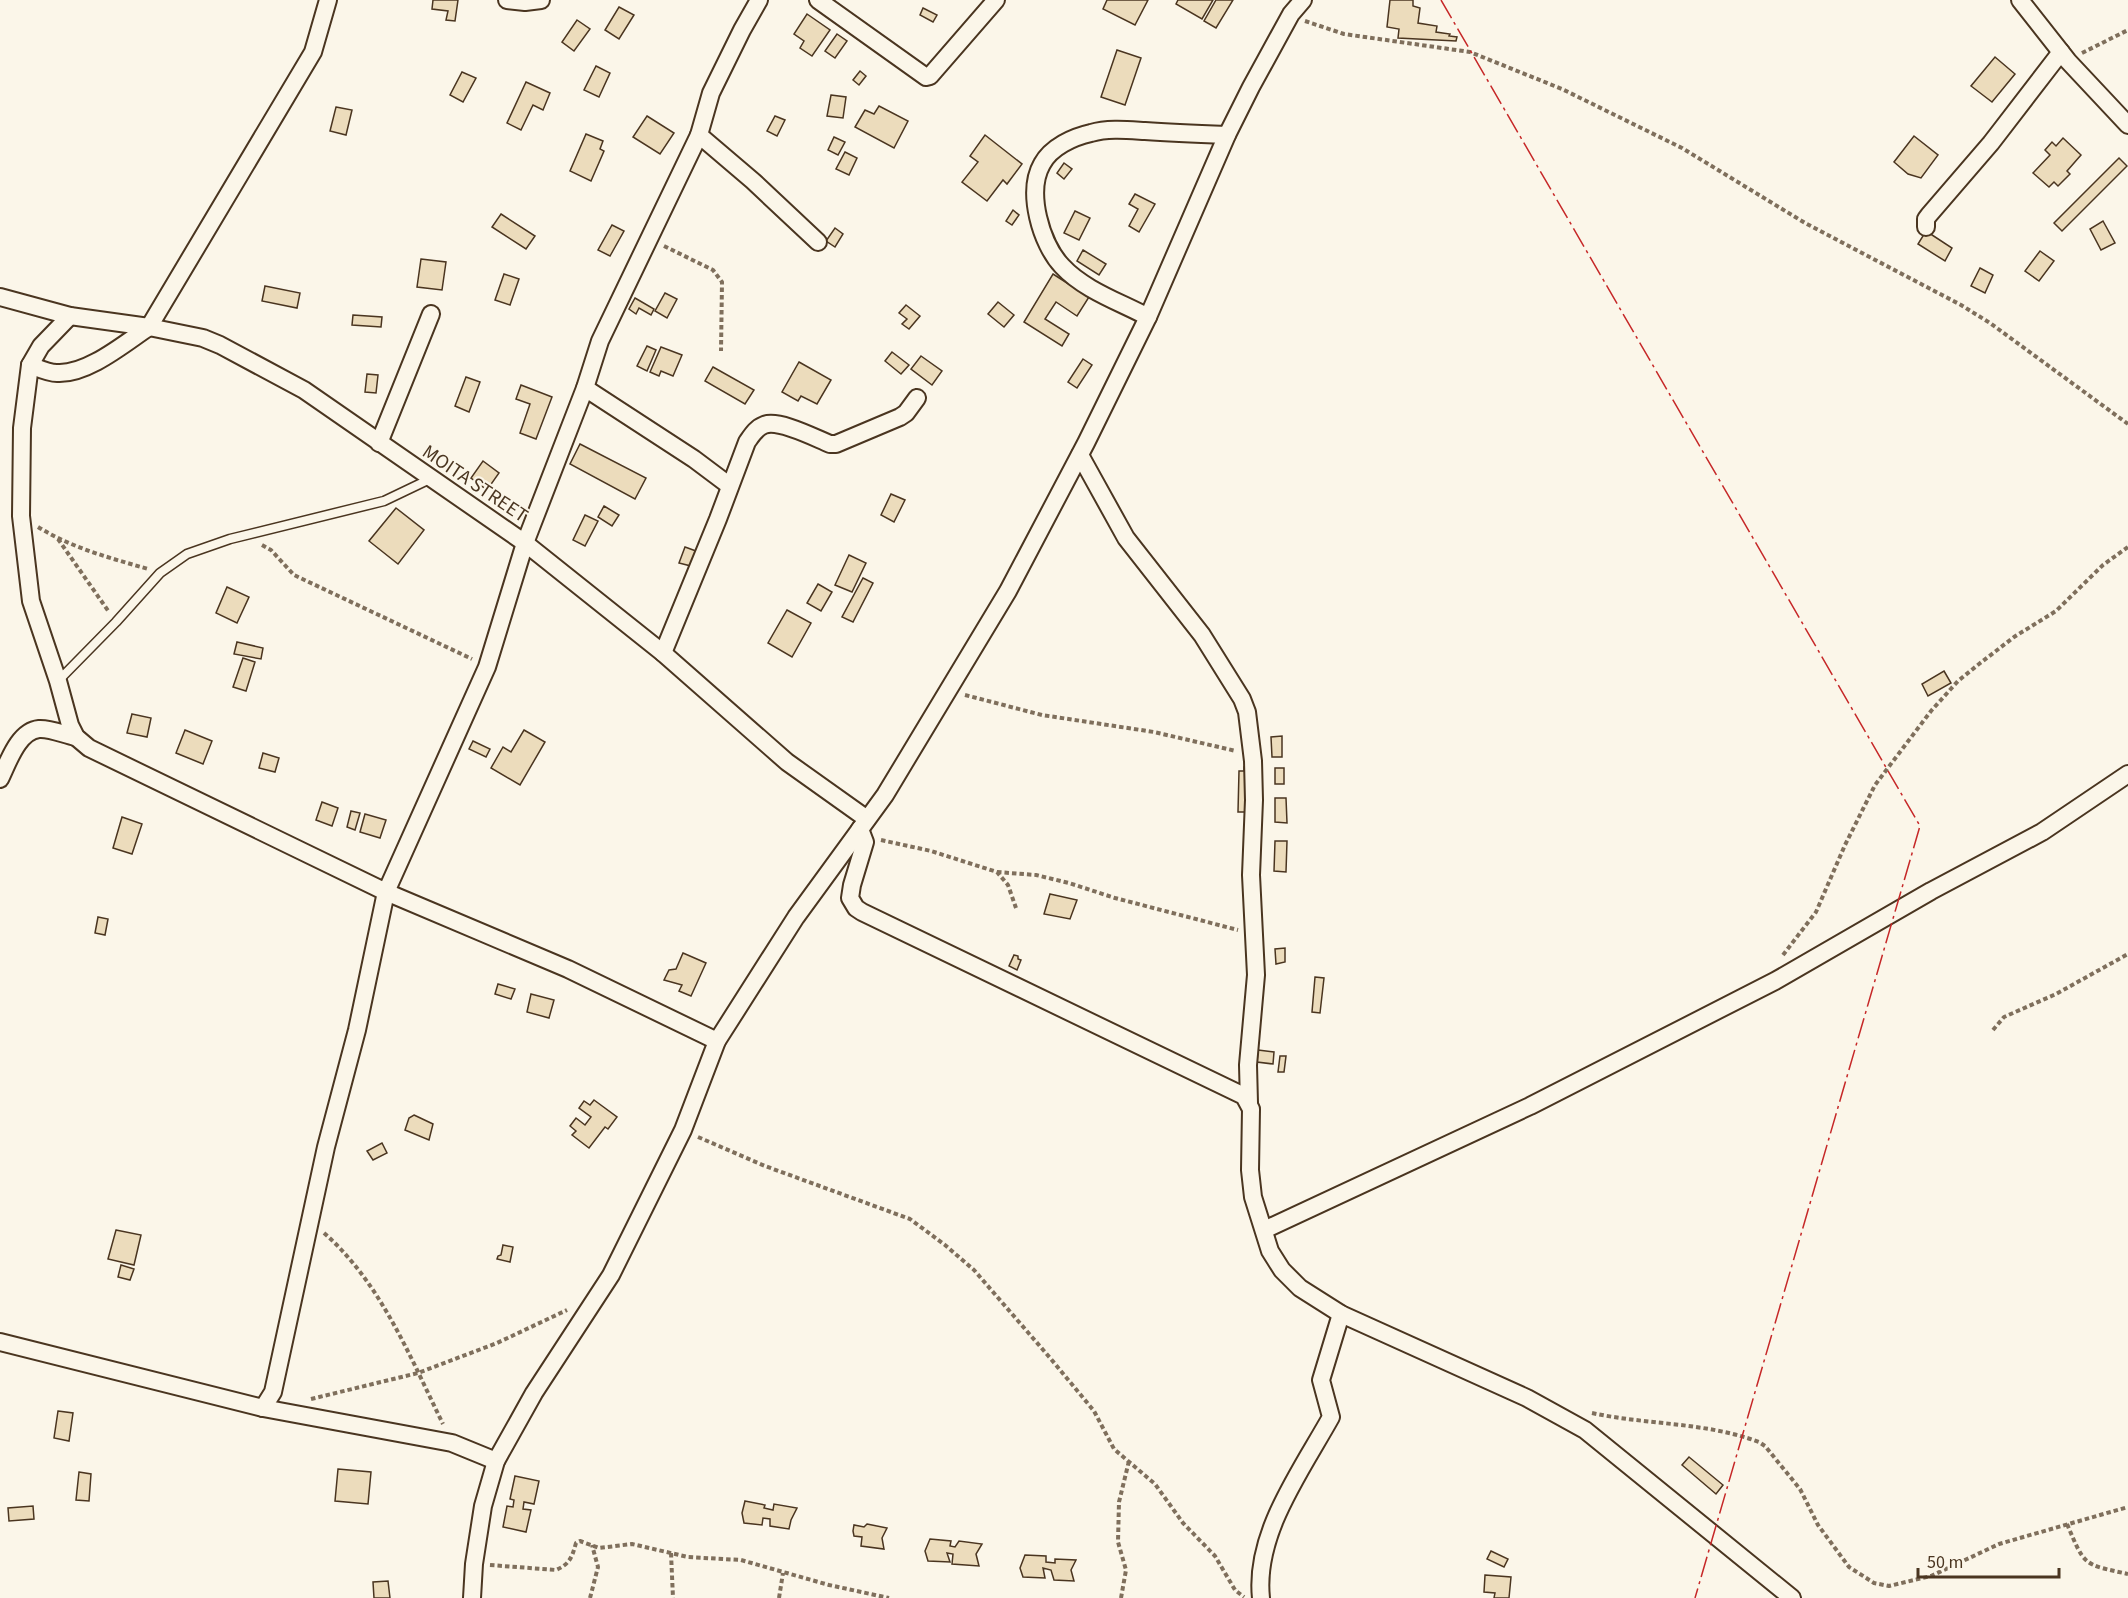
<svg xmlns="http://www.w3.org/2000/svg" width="2128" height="1598" viewBox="0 0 2128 1598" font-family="'Source Sans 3',sans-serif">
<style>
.building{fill:#ecdcbc;stroke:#4a3520;stroke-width:1.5}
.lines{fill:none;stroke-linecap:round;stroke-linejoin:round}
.service-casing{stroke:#4a3520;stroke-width:11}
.minor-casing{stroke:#4a3520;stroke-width:20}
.path{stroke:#7f6f5c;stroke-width:4;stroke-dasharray:4.5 3;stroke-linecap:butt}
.service{stroke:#fbf6e9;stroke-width:8}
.minor{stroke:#fbf6e9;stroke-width:16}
.power{stroke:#c62828;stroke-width:1.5;stroke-dasharray:21 4.5 3 4.5;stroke-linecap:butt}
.labels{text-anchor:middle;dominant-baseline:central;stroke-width:4.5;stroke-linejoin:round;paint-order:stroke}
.street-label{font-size:20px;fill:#4a3520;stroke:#fbf6e9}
</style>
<rect width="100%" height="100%" fill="#fbf6e9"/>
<g class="building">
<path d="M433,0H458L455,21L446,20L448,11L432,9Z"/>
<path d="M1107,0H1148L1135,25L1103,9Z"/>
<path d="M1178,0H1213L1202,19L1176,4Z"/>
<path d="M1216,0H1233L1216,28L1204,21Z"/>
<path d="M1390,0H1413V6L1420,8L1418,23L1437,26L1436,32L1450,34L1449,36L1457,37L1456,41L1398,38L1399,29L1387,27Z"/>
<path d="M619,7L634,15L619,39L605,30Z"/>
<path d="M923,8L937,15L933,22L920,15Z"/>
<path d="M807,14L830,30L812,56L800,48L804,41L794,34Z"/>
<path d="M577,20L590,29L574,51L562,42Z"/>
<path d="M837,34L847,41L835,58L825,51Z"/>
<path d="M1117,50L1141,58L1125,105L1101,97Z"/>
<path d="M1995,57L2015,74L1992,102L1971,86Z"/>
<path d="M596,66L610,73L599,97L584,90Z"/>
<path d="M860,71L866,76L859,85L853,80Z"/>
<path d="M462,72L476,78L463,102L450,95Z"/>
<path d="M526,82L550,93L543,110L533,105L521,130L507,123Z"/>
<path d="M831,95L846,97L843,118L827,116Z"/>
<path d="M879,106L908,121L894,148L855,127L865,110L874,114Z"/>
<path d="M336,107L352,110L346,135L330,131Z"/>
<path d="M647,116L674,133L660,154L633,137Z"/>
<path d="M775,116L785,120L777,136L767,131Z"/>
<path d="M586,134L603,141L600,149L604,151L591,181L570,171Z"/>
<path d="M985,135L1022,164L1007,184L1003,180L987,201L962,182L978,162L970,156Z"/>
<path d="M1914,136L1938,155L1921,178L1908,174L1894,162Z"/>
<path d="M834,137L845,142L838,155L828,150Z"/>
<path d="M2063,138L2081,155L2067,171L2070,174L2058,186L2054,182L2049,187L2033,173L2050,155L2045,150L2052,142L2056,146Z"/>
<path d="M845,152L857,158L849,175L836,169Z"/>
<path d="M2119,158L2127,166L2062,231L2054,223Z"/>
<path d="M1064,163L1072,169L1064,179L1057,173Z"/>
<path d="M1135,194L1155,204L1139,232L1129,226L1138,209L1129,204Z"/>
<path d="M1013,210L1019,215L1012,225L1006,221Z"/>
<path d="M1075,211L1090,218L1079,240L1064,233Z"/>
<path d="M501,214L535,236L526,249L492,227Z"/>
<path d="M2103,221L2115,243L2101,250L2090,229Z"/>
<path d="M612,225L624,231L610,256L598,250Z"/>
<path d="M835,228L843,234L835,247L826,241Z"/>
<path d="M1926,231L1952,248L1945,261L1918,244Z"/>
<path d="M1083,250L1106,264L1099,275L1077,261Z"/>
<path d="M2040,251L2054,261L2039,281L2025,271Z"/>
<path d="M421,259L446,262L442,290L417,287Z"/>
<path d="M1980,268L1993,275L1985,293L1971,286Z"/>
<path d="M504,274L519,279L510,305L495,300Z"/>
<path d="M1053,274L1089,297L1077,316L1056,302L1045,319L1069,334L1062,346L1024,322Z"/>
<path d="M265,286L300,293L297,308L262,301Z"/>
<path d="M665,293L677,299L667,318L655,311Z"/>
<path d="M635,298L654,309L651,315L639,308L636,314L629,309Z"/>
<path d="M998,302L1014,315L1004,327L988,314Z"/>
<path d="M906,305L920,316L909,329L902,324L907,319L899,313Z"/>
<path d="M353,315L382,317L381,327L352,325Z"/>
<path d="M647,346L656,350L647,371L637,366Z"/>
<path d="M661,347L682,355L673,376L661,371L659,376L650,372Z"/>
<path d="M892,352L909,365L901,374L885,361Z"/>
<path d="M921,356L942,371L932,385L911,369Z"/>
<path d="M1083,359L1092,365L1077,388L1068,382Z"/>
<path d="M799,362L831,380L817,404L801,396L798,401L782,392Z"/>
<path d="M713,367L754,390L745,404L705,381Z"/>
<path d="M367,374L378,375L376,393L365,392Z"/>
<path d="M466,377L480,382L469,412L455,406Z"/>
<path d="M521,385L552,397L536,439L520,433L530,404L516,399Z"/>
<path d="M580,444L646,478L635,499L570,464Z"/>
<path d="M483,461L499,473L487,490L471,478Z"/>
<path d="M891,494L905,500L894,522L881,515Z"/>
<path d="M604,506L619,515L612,526L598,517Z"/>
<path d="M396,508L424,530L398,564L369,541Z"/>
<path d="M585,515L598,521L585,546L573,540Z"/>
<path d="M685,547L696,551L691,566L679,563Z"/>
<path d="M849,555L866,563L852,592L835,585Z"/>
<path d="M863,578L873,583L853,622L842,617Z"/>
<path d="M818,584L832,592L821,611L807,603Z"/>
<path d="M227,587L249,597L237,623L216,613Z"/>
<path d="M787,610L811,623L792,657L768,643Z"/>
<path d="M237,642L263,648L261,659L234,654Z"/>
<path d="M243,658L255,662L246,691L233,687Z"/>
<path d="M1944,671L1951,683L1928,696L1922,684Z"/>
<path d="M132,714L151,718L147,737L127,733Z"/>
<path d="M185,730L212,741L203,764L176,753Z"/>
<path d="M524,730L545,742L520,785L491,768L503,747L511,752Z"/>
<path d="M1282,736V757H1272L1271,737Z"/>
<path d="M473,741L490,749L486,757L469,749Z"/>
<path d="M263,753L279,758L275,772L259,768Z"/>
<path d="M1244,767H1252L1251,812H1238L1239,771H1244Z"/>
<rect x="1275" y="768" width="9" height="16"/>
<path d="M1275,798H1286L1287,823L1275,822Z"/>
<path d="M322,802L338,808L332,826L316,820Z"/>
<path d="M351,811L360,813L355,830L347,827Z"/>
<path d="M365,814L386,820L380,838L360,832Z"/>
<path d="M122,817L142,824L132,854L113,848Z"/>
<path d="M1275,841H1287L1286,872L1274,871Z"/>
<path d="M1050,894L1077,900L1070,919L1044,914Z"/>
<path d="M98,917L108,919L105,935L95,933Z"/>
<path d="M1285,948V962L1276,964L1275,949Z"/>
<path d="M683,953L706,963L691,996L679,991L682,985L664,980L669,970L676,969Z"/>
<path d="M1014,955L1018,956V959L1021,960L1017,970L1009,966Z"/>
<path d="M1315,977L1324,978L1320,1013L1312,1012Z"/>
<path d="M498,984L515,989L511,999L495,994Z"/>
<path d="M531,994L554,1000L549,1018L527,1012Z"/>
<path d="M1258,1050L1274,1052L1273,1064L1257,1062Z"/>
<path d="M1280,1056H1286L1284,1072H1278Z"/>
<path d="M594,1100L617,1117L608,1129L605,1127L589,1148L572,1135L576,1131L570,1126L576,1118L585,1125L591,1117L579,1108L584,1101L590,1105Z"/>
<path d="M414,1115L433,1124L429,1140L405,1130L409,1118Z"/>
<path d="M382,1143L387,1153L373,1160L367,1151Z"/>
<path d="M116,1230L141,1235L134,1265L108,1259Z"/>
<path d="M503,1245L513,1247L510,1262L497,1259L498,1256L501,1255Z"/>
<path d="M121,1265L134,1269L130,1280L118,1277Z"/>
<path d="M58,1411L73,1413L69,1441L54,1438Z"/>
<path d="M1689,1457L1723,1485L1716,1494L1682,1465Z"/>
<path d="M338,1469L371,1472L368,1504L335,1501Z"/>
<path d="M79,1472L91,1474L89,1501L76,1500Z"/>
<path d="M515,1476L539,1481L534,1504L524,1502L523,1509L531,1510L526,1532L503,1527L507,1506L513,1507L514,1500L510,1499Z"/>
<path d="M745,1501L765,1505L764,1508L773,1510L774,1504L797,1508L791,1520L789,1529L770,1526V1519L763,1518L762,1525L744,1523L742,1513Z"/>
<path d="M33,1506L34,1519L9,1521L8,1508Z"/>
<path d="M867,1524L887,1528L882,1538L884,1549L861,1546L862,1537L854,1536L853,1531L854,1525L864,1527Z"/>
<path d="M930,1539L951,1541L950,1546L955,1547L959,1541L982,1544L976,1554L979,1566L952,1564L953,1554L947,1553L950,1562L928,1561L925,1551Z"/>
<path d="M1491,1551L1508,1559L1504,1567L1487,1559Z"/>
<path d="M1025,1555L1046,1556V1562L1055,1563V1559L1076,1560L1071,1570L1074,1581L1054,1580L1051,1570L1043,1568L1045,1578L1023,1577L1020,1568Z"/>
<path d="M1485,1575L1511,1577L1509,1598H1494L1495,1593L1484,1592Z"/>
<path d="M388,1581L390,1598H374L373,1582Z"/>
</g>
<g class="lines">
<defs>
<path id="service" d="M58,681L116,622L160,573L187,554L230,539L384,501L430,479"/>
<g id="minor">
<path d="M507,0L525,2L541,0"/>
<path d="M818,0L926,77L930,76L996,0"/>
<path d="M2020,0L2068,61L2128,125"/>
<path d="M699,135L753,181L818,242"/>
<path d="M1926,227V219L1929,215L1991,143L2061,52"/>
<path d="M0,297L70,316L149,327L203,338L220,345L304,390L525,543L663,653L787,762L867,819"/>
<path d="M70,316L41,346L30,365L22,428L21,516L31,601L58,681L70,725L76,737L89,748L386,892L568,969L717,1041"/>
<path d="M1148,317C1120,302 1084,290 1062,266C1041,244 1026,192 1042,164C1051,147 1073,137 1091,133C1108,128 1128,130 1145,131C1173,133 1200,134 1227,135"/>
<path d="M30,365C38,368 48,373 57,373C87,375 125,343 149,327L313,52L328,0"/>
<path d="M585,388L694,459L730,486"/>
<path d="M379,443L431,314"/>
<path d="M1080,455L1126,538L1202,635L1242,699L1247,712L1253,761L1254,800L1251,875L1256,975L1248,1065L1249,1103"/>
<path d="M663,653L718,519L747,442C752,435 756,428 764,425C779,419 815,438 830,444H836L900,417L906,413L917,398"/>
<path d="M0,779C8,763 18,731 39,729C50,728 65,735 76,737"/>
<path d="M860,829L865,842L852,885L850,898L856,908L862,912L1244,1096L1251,1109L1250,1170L1253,1197L1270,1251L1282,1270L1300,1288L1341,1314L1527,1398L1585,1430L1792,1598"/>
<path d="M1264,1230L1530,1106L1775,981L1931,891L2042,832L2128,774"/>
<path d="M0,1342L263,1408L452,1443L496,1461"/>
<path d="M263,1408L273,1392L326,1147L357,1030L386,892L487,667L525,543L585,388L600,341L699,135L711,93L742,30L759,0"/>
<path d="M472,1598L474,1564L483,1506L496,1461L534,1393L611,1275L683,1130L717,1041L796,917L885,795L1008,591L1086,443L1148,317L1227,135L1251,87L1291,14L1303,0"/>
<path d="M1261,1598C1254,1534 1301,1471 1331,1417L1321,1380L1341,1314"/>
</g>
</defs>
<use href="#service" class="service-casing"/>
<use href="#minor" class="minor-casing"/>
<g class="path">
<path d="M1305,21L1344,34L1470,52L1562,89L1682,148L1805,223L1961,305L1990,323L2128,424"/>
<path d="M2082,53L2128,30"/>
<path d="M664,246L713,270L722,282L721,351"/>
<path d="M38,527C72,548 110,558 148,569"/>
<path d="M58,539L109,612"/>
<path d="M262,545L271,550L294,575L472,659"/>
<path d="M965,695L1042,715L1154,732L1236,751"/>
<path d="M881,840L931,851L997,872L1008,885L1016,908"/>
<path d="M997,872L1036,875L1069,883L1115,898L1238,930"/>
<path d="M1783,955L1816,912L1845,845L1875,785L1931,711L1958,681L1979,664L2014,637L2056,611L2103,565L2128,547"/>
<path d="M1993,1030L2004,1017L2056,994L2128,954"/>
<path d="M698,1137L765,1166L910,1219L945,1245L974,1270L1051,1359L1094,1411L1114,1449L1155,1484L1183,1523L1215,1556L1235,1590L1244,1597"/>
<path d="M324,1233C381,1283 410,1357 443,1424"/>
<path d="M311,1399L418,1373L497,1343L567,1310"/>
<path d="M1592,1413C1647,1425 1706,1422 1759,1442L1765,1446L1800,1489L1818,1525L1849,1567L1874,1583L1889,1586L1931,1576L1999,1544L2128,1507"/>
<path d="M2067,1524C2085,1566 2082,1564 2128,1574"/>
<path d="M671,1553L673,1598"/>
<path d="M490,1565L556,1570C570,1564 572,1557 576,1543L580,1541L599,1548L632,1544L688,1557L741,1560L829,1585L889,1598"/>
<path d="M590,1598L598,1567L592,1545"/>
<path d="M779,1598L783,1573"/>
<path d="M1121,1598L1126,1570L1118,1542L1119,1502L1129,1461"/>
</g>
<use href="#service" class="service"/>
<use href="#minor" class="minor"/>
<path class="power" d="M1441,0L1920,826L1695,1598"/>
</g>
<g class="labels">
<g class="street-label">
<text transform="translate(475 484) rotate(34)">MOITA STREET</text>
</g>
</g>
<path d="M1918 1568v9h141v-9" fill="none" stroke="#4a3520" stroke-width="3"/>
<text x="1927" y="1568" font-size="18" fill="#4a3520" stroke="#fbf6e9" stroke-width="4.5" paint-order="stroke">50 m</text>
</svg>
